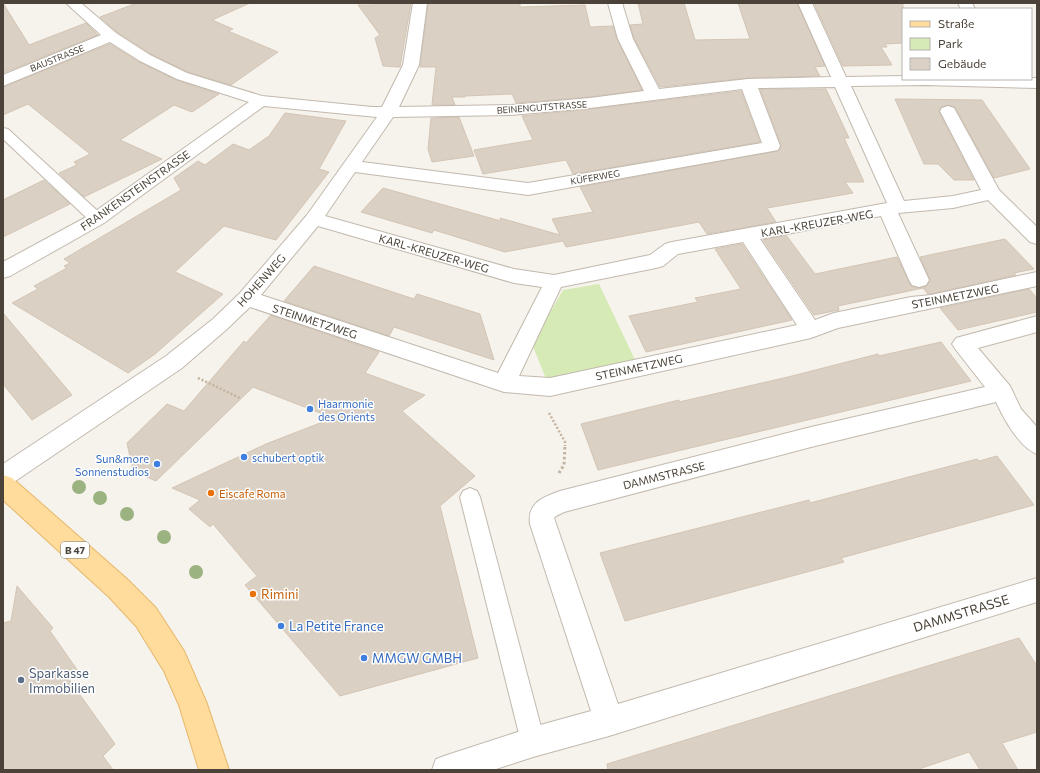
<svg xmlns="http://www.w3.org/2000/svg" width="1040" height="773" viewBox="0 0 1040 773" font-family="Commissioner,sans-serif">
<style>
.green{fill:#d6eab5}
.building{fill:#dbd0c4;stroke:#d3c5b4}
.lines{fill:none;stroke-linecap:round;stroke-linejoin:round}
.lane-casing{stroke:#c2b9ae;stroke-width:2}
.street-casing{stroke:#c2b9ae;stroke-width:2}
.primary-casing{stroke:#e6b86a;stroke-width:2}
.path-far1{stroke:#c4b49f;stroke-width:2.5;stroke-dasharray:2 2;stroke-linecap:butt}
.path{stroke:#c4b49f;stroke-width:3;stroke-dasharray:2.5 2.5;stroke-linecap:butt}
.lane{fill:#fff;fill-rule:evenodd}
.street{fill:#fff;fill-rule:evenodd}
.primary{fill:#ffdc9c;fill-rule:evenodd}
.tree{fill:#9bb381}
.shop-dot{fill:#3f7fe0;stroke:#fff;stroke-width:1.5}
.food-dot{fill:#e8710a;stroke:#fff;stroke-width:1.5}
.service-dot{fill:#5c6f8a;stroke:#fff;stroke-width:1.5}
.labels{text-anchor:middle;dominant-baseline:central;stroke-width:3;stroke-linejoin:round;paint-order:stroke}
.far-street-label{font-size:9px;fill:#4b4339;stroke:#fff}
.shield{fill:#fff;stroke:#817b74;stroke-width:1}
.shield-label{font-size:10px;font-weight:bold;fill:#4b4339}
.street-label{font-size:11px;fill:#4b4339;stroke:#fff}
.shop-label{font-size:11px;fill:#366cbe;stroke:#fff;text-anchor:start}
.food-label{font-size:11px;fill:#c56008;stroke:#fff;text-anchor:start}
.near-food-label{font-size:13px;fill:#c56008;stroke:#fff;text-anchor:start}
.near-street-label{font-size:13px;fill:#4b4339;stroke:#fff}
.near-shop-label{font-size:13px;fill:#366cbe;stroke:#fff;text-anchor:start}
.near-service-label{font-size:13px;fill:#4e5e75;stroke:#fff;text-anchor:start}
</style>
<rect width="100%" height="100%" fill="#f6f2ec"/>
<path class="green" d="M599,284L636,362L547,381L532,344L563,290Z"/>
<g class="building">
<path d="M3,3L29,45L86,23L98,35L3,73Z"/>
<path d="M137,3H250L212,20L233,29L228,31L278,52L231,85L188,72L151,54L117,32L100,17Z"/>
<path d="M376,3H411L400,67L383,66L375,38L380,35L358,5H375Z"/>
<path d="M428,3H520V7L585,5L590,27L613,26L617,40L642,90L590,97L516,103L512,94L465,96V97H452L455,105H432L436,67H420Z"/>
<path d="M638,3H684L695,40L750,39L738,3H797L825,66L815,67L820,76L748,78L660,87L634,38L630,25L643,24Z"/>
<path d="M814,3H903V43L885,44L887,47H881L892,65L843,66Z"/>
<path d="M110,44L139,62L176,80L219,94L192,112L174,105L120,140L162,159L84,197L59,173L77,165L74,162L90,154L28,104L3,115V87Z"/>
<path d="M760,89H826L849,138H844L864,182H845L853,193L767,208L776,222L707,234L699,222L566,247L563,241L505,252L434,230L432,233L361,212L383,188L501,221L500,218L560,235L552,219L593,212L580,187L778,151L781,145Z"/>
<path d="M741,91L760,142L573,174L566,160L483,174L474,150L533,140L522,116L590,109Z"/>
<path d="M895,99L982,100L1030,169L994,178L955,107L948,105L941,107L939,112L974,180H954L938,164H924Z"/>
<path d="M285,113L346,121L319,169L329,172L276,240L224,226L175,272L223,294L155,354L128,373L12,303L38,289L34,286L67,268L64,266L70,263L64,259L181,190L174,178L198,161L205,165L233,144L249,150L269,136Z"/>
<path d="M459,117L474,156L432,162L428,149L431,118Z"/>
<path d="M44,180L70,204L3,237V200Z"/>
<path d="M786,235L815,274L897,257L911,286L919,288L927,286L930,279L920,257L1005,239L1034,269L1014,273L1016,275L931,294H928L923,288L838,306L839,310L814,315L763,240Z"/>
<path d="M742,244L792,320L646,352L629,316L698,302L695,298L741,289L715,249Z"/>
<path d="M314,266L414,299L417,294L480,314L494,360L394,327L389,336L284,301Z"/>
<path d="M1029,289L1037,298V312L958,330L940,308Z"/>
<path d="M3,313L72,395L32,420L3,384Z"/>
<path d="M271,315L379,352L365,373L425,395L402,411L475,476L440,506L478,658L340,696L245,585L257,576L213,524L210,527L189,509L200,500L172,488L266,444L333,418L253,387L156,481L133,471L127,443L167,404L184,411L244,341L246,343Z"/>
<path d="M941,342L971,381L598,470L581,424L679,400V402L788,377L878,354L879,356Z"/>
<path d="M997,456L1034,505L841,558L844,562L625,621L600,553L809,500L810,503L977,459L979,461Z"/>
<path d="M17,586L53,628L50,631L78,671L68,678L115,744L103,756L113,770H3V623L11,621Z"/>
<path d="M1019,638L1037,666V732L1002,743L1018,770H980L969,752L916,770H608L607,764Z"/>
</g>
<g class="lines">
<defs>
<g id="lane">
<path d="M3,128L8,129L102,215L105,219L102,223L97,224L92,223L3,139Z"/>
<path d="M470,488L477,491L480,497L545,742L542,751L533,754L524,751L521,742L460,497L463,491Z"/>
</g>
<g id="street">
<path d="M66,3H81L116,33L150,55L187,73L262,96L372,107H382L403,65L413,3H427L419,65L399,107L511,105L590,98L644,91L618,39L608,3H622L633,39L659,89L748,79L831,77L798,3H812L846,77L903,76V79L1037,78V88L925,85L851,86L904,201L953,196L981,190L940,111L942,108L948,106L954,108L999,190L1037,227V244L1030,242L988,200L953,208L898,213L929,280L926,285L919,287L912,285L909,280L881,216L760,239L815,320L834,313L911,297L931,295L1037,272V286L838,328L811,338L550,396L504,392L250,307L227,329L182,368L11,484L3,487V464L166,356L213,319L240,293L307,215L377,117L264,106L104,223L10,276L3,278V262L90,215L249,102L177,79L140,61L110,42L3,86V75L101,35ZM835,87L887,203L672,242L665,244L650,255L554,275L514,269L325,216L355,172L528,195L778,150L780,146L758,88ZM742,89L762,143L528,183L362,162L393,117L511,115L590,108ZM318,226L514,283L542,287L498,373L261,295ZM743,242L797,325L550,378L519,376L561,287L656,268L663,266L678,254Z"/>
<path d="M958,3H972L975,9H961Z"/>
<path d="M1037,316V332L978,348L1010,386L1021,409L1037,427V454C1019,447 1004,419 996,402L811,447L564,512L556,516L554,518L618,704L1037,578V602L609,736L533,757L493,770H432L436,759L447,755L533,727L591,711L530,524C527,503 543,497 560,491L811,427L985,387L956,350L952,344L956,338Z"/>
</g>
<path id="primary" d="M3,475L12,478L127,579L156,608L184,651L207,704L229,770H199L179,705L164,671L136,626L109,597L3,500Z"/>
</defs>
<use href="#lane" class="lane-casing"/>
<use href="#street" class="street-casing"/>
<use href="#primary" class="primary-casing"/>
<g class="path-far1">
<path d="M198,378L240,398"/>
<path d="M549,413L565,442V446"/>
</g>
<path class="path" d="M559,473L564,465L565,445"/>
<use href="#lane" class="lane"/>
<use href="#street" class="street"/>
<use href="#primary" class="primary"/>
</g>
<g class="tree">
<circle cx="79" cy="487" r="7"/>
<circle cx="100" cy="498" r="7"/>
<circle cx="127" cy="514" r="7"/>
<circle cx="164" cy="537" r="7"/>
<circle cx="196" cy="572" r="7"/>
</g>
<g class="shop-dot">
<circle cx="310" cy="409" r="4"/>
<circle cx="244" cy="457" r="4"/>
<circle cx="157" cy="464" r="4"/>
<circle cx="281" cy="626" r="4"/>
<circle cx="364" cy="658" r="4"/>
</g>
<g class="food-dot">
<circle cx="211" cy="493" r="4"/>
<circle cx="253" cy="594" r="4"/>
</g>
<circle class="service-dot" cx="21" cy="680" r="4"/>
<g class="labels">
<g class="far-street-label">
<text transform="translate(57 58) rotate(-22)">BAUSTRASSE</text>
<text transform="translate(542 107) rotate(-4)">BEINENGUTSTRASSE</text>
<text transform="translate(595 177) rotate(-10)">KÜFERWEG</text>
</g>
<rect class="shield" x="61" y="542" width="28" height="16" rx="3"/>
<g class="shield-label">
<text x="75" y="550">B 47</text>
</g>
<g class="street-label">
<text transform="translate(135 190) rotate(-35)">FRANKENSTEINSTRASSE</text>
<text transform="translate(817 223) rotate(-10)">KARL-KREUZER-WEG</text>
<text transform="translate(434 253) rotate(16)">KARL-KREUZER-WEG</text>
<text transform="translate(261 280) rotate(-48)">HOHENWEG</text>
<text transform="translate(955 296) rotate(-11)">STEINMETZWEG</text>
<text transform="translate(315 321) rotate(18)">STEINMETZWEG</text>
<text transform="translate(639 367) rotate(-12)">STEINMETZWEG</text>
<text transform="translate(664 475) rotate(-14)">DAMMSTRASSE</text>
</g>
<g class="shop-label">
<text x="318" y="403">Haarmonie<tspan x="318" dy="13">des Orients</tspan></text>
<text x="252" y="457">schubert optik</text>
<text x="149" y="458" text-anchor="end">Sun&amp;more<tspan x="149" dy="13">Sonnenstudios</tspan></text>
</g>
<g class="food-label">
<text x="219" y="493">Eiscafe Roma</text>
</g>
<g class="near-food-label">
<text x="261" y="594">Rimini</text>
</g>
<g class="near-street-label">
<text transform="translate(961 613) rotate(-17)">DAMMSTRASSE</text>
</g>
<g class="near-shop-label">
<text x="289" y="626">La Petite France</text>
<text x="372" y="658">MMGW GMBH</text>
</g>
<g class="near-service-label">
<text x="29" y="673">Sparkasse<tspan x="29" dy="15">Immobilien</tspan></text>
</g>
</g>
<rect width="1040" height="773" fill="none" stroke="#4b4339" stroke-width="8"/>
<rect x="902" y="8" width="130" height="72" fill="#ffffff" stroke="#b7b4b0"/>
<rect x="910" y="21" width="20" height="6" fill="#ffdc9c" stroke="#b7b4b0"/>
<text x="938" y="28" font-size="12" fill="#4b4339">Straße</text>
<rect x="910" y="38" width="20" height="12" fill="#d6eab5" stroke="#b7b4b0"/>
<text x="938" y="48" font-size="12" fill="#4b4339">Park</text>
<rect x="910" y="58" width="20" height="12" fill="#dbd0c4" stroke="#b7b4b0"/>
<text x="938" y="68" font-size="12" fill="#4b4339">Gebäude</text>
</svg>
